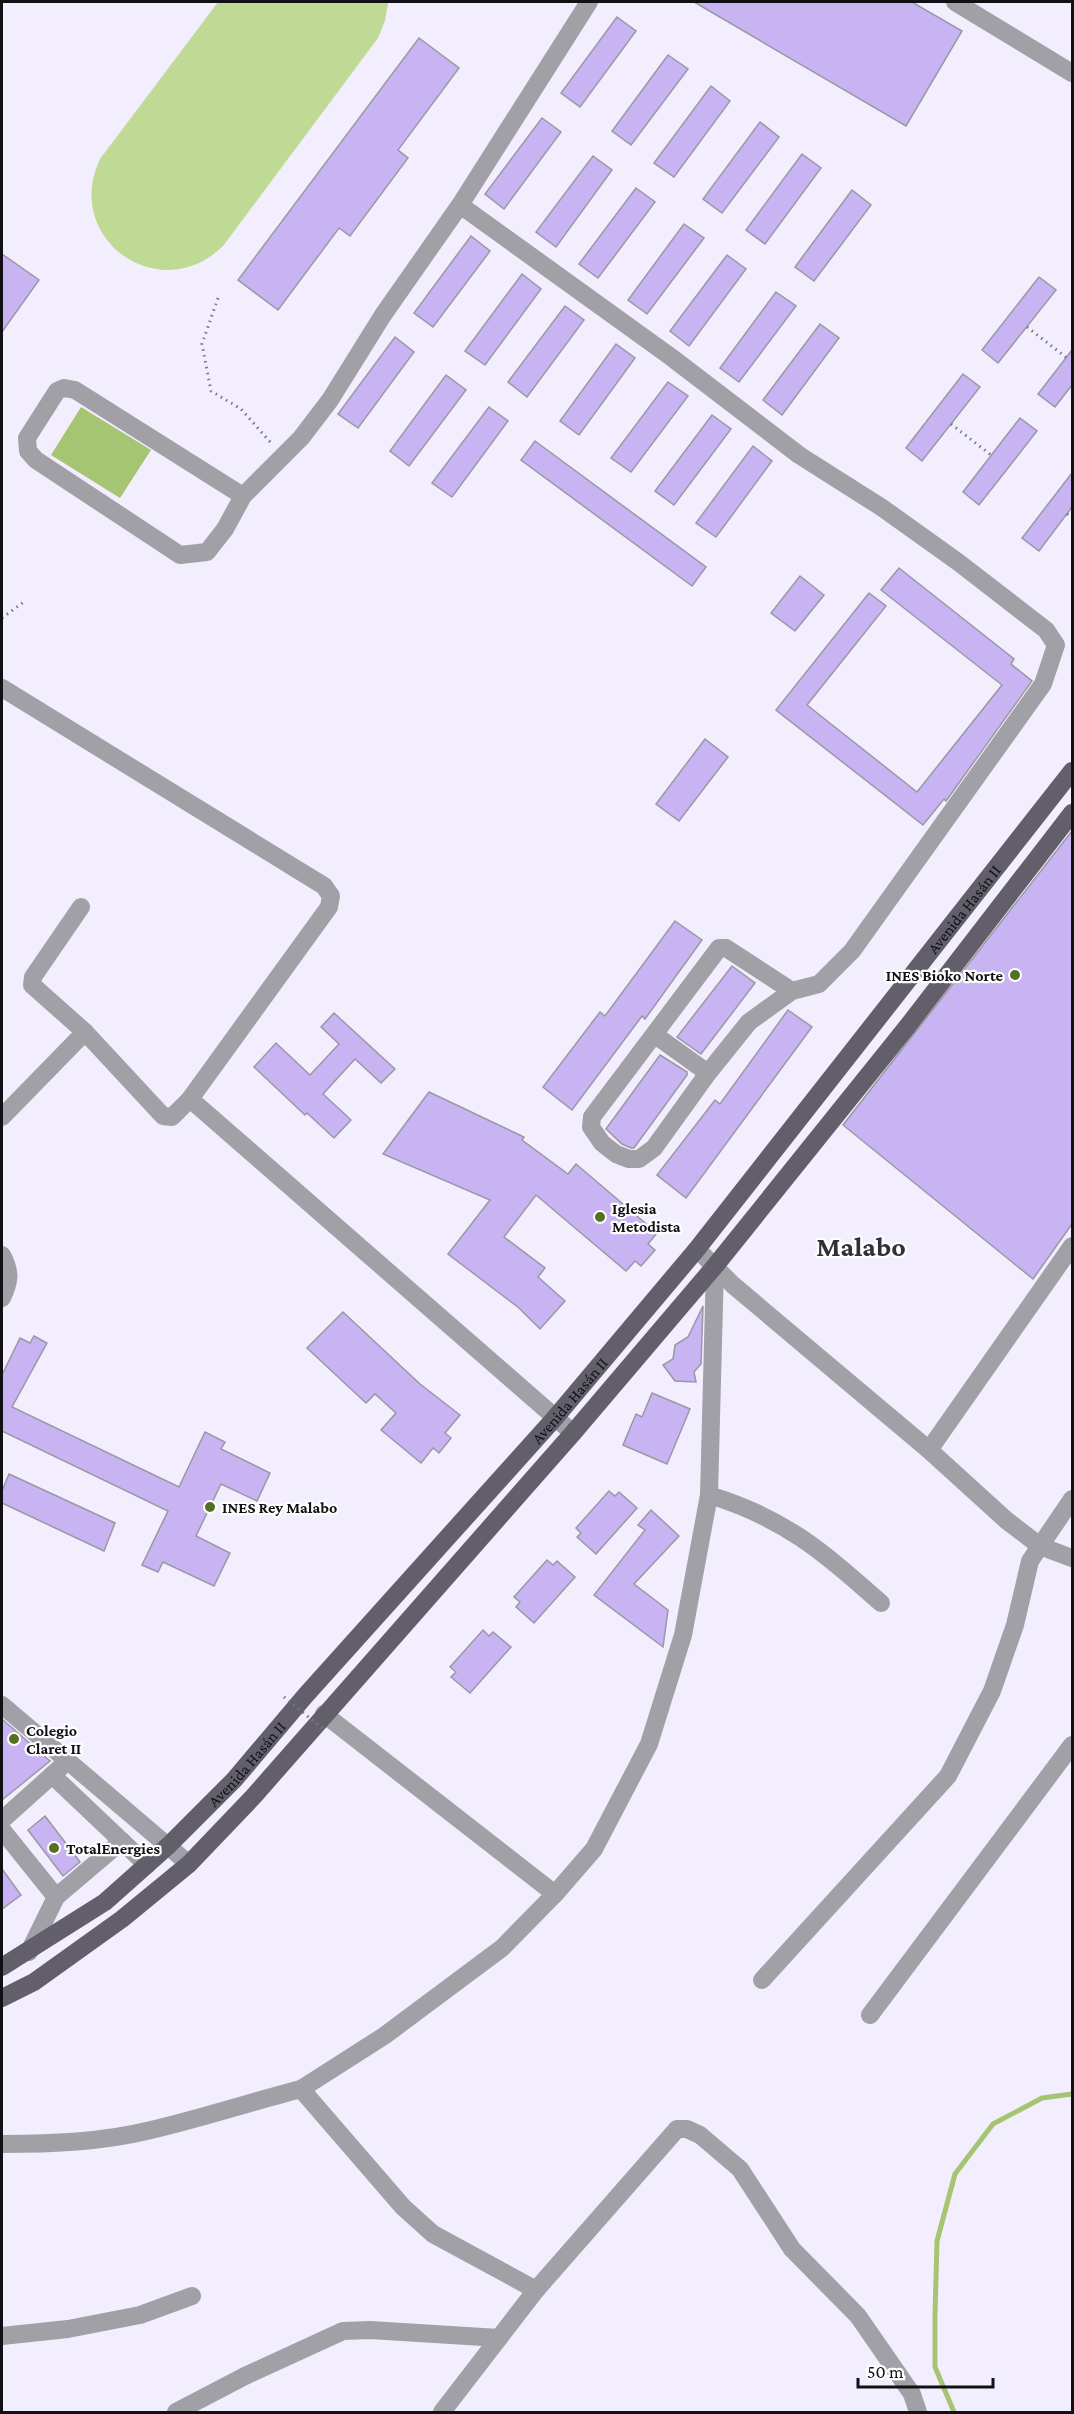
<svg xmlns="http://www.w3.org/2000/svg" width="1074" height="2414" viewBox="0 0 1074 2414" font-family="'Crimson Pro',serif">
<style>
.green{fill:#beda95}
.water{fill:#a5c572}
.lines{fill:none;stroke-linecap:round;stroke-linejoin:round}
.stream{stroke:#a5c572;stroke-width:5}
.building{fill:#c8b3f3;stroke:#9b97a5;stroke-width:1.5}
.path{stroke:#7a7882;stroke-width:3;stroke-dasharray:1.5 4.5;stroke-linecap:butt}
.minor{stroke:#a2a0a7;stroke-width:18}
.primary{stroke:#625f6a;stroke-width:18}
.path-bridge{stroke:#7a7882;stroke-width:3;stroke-dasharray:1.5 4.5;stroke-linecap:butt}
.poi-dot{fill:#567023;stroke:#fefefe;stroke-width:2}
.labels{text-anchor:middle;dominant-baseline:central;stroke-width:4.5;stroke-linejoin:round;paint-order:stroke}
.street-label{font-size:16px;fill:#111015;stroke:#fefefe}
.poi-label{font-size:16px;font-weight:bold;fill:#111015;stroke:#fefefe;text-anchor:start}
.town-label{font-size:28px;font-weight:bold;fill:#322e3a;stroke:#fefefe}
</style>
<rect width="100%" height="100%" fill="#f2eefd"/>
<path class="green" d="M218,2L388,3L385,21L378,38L223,246C160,308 62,239 100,159Z"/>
<path class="water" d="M81,407L151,450L120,498L51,455Z"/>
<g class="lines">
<path class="stream" d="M954,2412L935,2367V2314L937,2241L955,2174L993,2124L1042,2098L1072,2094"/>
</g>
<g class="building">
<path d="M694,2H912L962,31L906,126Z"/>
<path d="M617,17L636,31L580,107L561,93Z"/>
<path d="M419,38L459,68L398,150L408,158L350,236L339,228L278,310L238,280Z"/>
<path d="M668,55L688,69L631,145L612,131Z"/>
<path d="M711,86L730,101L674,177L654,163Z"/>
<path d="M542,118L561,132L504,209L485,194Z"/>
<path d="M760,122L779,137L722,213L703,199Z"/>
<path d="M802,154L821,168L765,244L746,230Z"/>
<path d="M593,156L612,170L556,247L536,232Z"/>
<path d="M636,188L655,202L598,278L579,264Z"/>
<path d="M852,190L871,205L814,281L795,267Z"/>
<path d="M684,224L704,238L647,314L628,300Z"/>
<path d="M471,236L490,251L433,327L414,313Z"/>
<path d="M2,254L39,280L2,332Z"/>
<path d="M727,255L746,269L689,346L670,331Z"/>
<path d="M522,274L541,289L485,365L465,351Z"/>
<path d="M1039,277L1056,290L998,363L982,350Z"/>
<path d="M776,292L796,306L739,382L720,368Z"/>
<path d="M565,306L584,320L527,397L508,382Z"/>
<path d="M820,324L839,338L782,415L763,400Z"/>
<path d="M395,337L414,352L358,428L338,414Z"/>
<path d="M616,344L635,358L579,435L560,421Z"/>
<path d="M1072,350V385L1055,407L1038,394Z"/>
<path d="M963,374L980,387L922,461L906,448Z"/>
<path d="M446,375L466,390L409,466L390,451Z"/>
<path d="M668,382L688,396L631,472L611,458Z"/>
<path d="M489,407L508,421L452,497L432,483Z"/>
<path d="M712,415L731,429L674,505L655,491Z"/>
<path d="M1020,418L1037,431L979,505L963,492Z"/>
<path d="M535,441L706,567L692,586L521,460Z"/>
<path d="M753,446L772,461L716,537L696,523Z"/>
<path d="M1072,473V507L1039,551L1022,538Z"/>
<path d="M899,568L1014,659L1011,664L1032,681L946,801L944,799L923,825L776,710L869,593L886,606L807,705L917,792L1002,685L881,590Z"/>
<path d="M800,576L824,595L795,631L771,613Z"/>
<path d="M705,739L728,757L679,821L656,804Z"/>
<path d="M1072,831V1224L1033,1279L843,1125Z"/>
<path d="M675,921L702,940L645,1019L642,1016L572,1110L543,1087L600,1012L605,1016Z"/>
<path d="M732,966L755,983L701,1054L677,1037Z"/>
<path d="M788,1010L812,1027L686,1198L657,1175L715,1100L720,1104Z"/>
<path d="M334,1013L395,1069L381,1083L355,1059L323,1094L351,1120L334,1138L307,1113L305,1115L254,1067L276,1043L310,1075L339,1044L321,1027Z"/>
<path d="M660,1055L687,1072V1075L634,1148H631L622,1144L606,1129Z"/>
<path d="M429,1092L524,1137L522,1140L568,1174L576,1164L657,1233L648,1244L655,1250L641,1266L635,1261L626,1271L536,1195L504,1237L545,1268L538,1277L565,1301L540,1329L519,1308L448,1254L490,1200L383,1154Z"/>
<path d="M703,1306L701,1364L694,1372L696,1382L675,1381L663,1365L673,1359L675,1345L688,1337Z"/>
<path d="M343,1312L420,1384L460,1415L445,1433L451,1438L439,1453L433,1448L421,1463L381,1430L396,1413L375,1394L366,1403L307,1348Z"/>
<path d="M34,1336L47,1343L12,1407L179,1487L205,1432L225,1442L221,1449L270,1473L257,1501L221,1484L196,1536L230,1553L214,1586L163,1562L158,1572L142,1565L168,1511L2,1431V1375L20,1338L30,1343Z"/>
<path d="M652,1393L690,1409L667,1464L623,1445L636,1414L642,1417Z"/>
<path d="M9,1474L115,1523L104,1551L2,1503V1491Z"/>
<path d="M609,1491L615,1496L619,1492L637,1508L596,1554L577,1537L581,1533L576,1528Z"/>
<path d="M651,1510L679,1536L634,1584L668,1610L663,1647L594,1595L645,1530L638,1525Z"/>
<path d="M547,1560L553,1565L557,1561L575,1577L534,1623L516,1607L520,1602L514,1597Z"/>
<path d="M483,1630L489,1636L493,1632L511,1647L470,1693L451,1677L456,1672L450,1667Z"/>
<path d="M2,1719L50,1761L2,1800Z"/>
<path d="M45,1816L80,1862L63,1876L28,1830Z"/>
<path d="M2,1869L21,1895L2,1909Z"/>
</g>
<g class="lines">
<g class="path">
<path d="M218,298L202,344L211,391L241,409L271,443"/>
<path d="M1027,327L1067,358"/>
<path d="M951,424L991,455"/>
<path d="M1067,514L1072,518"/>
<path d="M2,618L25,601"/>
</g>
<g class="minor">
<path d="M955,2L1072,73"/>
<path d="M460,205L671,357L799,455L881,507L958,562L1046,630L1056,645L1043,684L852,951L819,984L792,991L749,1022L708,1073L654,1148L639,1159H629L616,1154L602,1143L591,1127L592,1117L719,948H726L792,991"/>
<path d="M243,496L75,390L64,388L57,391L27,438L28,451L36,460L180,555L207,552L225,529L243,496L301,438L330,400L383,315L460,205L589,2"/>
<path d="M2,688L324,886L331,896L329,907L190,1099L172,1117L163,1116L85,1032L32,985L33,977L81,907"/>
<path d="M655,1035L708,1073"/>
<path d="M190,1099L573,1433"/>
<path d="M2,1117L85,1032"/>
<path d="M697,1249L733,1285L929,1450L1006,1520L1040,1546L1072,1558"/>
<path d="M2,1255C11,1272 10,1281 2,1298"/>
<path d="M929,1450L1072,1246"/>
<path d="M709,1495C785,1518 823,1552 881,1603"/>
<path d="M2,1705L189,1864"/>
<path d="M324,1714L555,1894"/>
<path d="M52,1775L147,1865"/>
<path d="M2,1820L60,1768"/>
<path d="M2,1830L56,1897"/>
<path d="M29,1952L56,1897L122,1841"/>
<path d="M762,1980L948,1776L992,1691L1015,1625L1030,1561L1072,1499"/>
<path d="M870,2015L1072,1745"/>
<path d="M301,2089L384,2036L502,1948L555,1894L594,1849L649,1744L683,1635L709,1495L715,1266"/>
<path d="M2,2144C52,2144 102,2142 151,2130C202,2118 251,2102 301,2089L403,2207L433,2234L536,2290"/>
<path d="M2,2336L68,2329L140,2315L192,2296"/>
<path d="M176,2412L245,2376L343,2331L370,2330L499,2338"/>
<path d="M442,2412L536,2290L677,2129H687L700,2135L740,2169L792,2249L858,2316L912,2394L918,2412"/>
</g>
<g class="primary">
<path id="s1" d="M2,1967L105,1902L169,1845L234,1780L305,1696L554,1419L697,1249L1072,771"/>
<path d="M2,1998L34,1982L122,1919L189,1864L253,1797L573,1433L715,1266L907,1027L1072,813"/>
</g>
<path class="path-bridge" d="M284,1697L323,1729"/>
</g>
<g class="poi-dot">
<circle cx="1015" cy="975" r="6"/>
<circle cx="600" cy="1217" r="6"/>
<circle cx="210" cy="1507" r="6"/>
<circle cx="14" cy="1739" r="6"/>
<circle cx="54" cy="1848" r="6"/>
</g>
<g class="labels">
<g class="street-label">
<text stroke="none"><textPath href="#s1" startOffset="1436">Avenida Hasán II</textPath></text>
<text stroke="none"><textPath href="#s1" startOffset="806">Avenida Hasán II</textPath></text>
<text stroke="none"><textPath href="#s1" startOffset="320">Avenida Hasán II</textPath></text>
</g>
<g class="poi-label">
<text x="1003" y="975" text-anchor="end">INES Bioko Norte</text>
<text x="612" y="1208">Iglesia<tspan x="612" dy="18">Metodista</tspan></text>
<text x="222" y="1507">INES Rey Malabo</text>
<text x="26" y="1730">Colegio<tspan x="26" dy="18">Claret II</tspan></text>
<text x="66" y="1848">TotalEnergies</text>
</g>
<g class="town-label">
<text x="861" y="1246">Malabo</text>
</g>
</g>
<rect width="1074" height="2414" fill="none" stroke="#111015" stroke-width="6"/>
<path d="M858 2378v9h135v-9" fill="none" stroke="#111015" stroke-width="3"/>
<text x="867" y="2378" font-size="18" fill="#111015" stroke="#fefefe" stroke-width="4.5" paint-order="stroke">50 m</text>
</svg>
